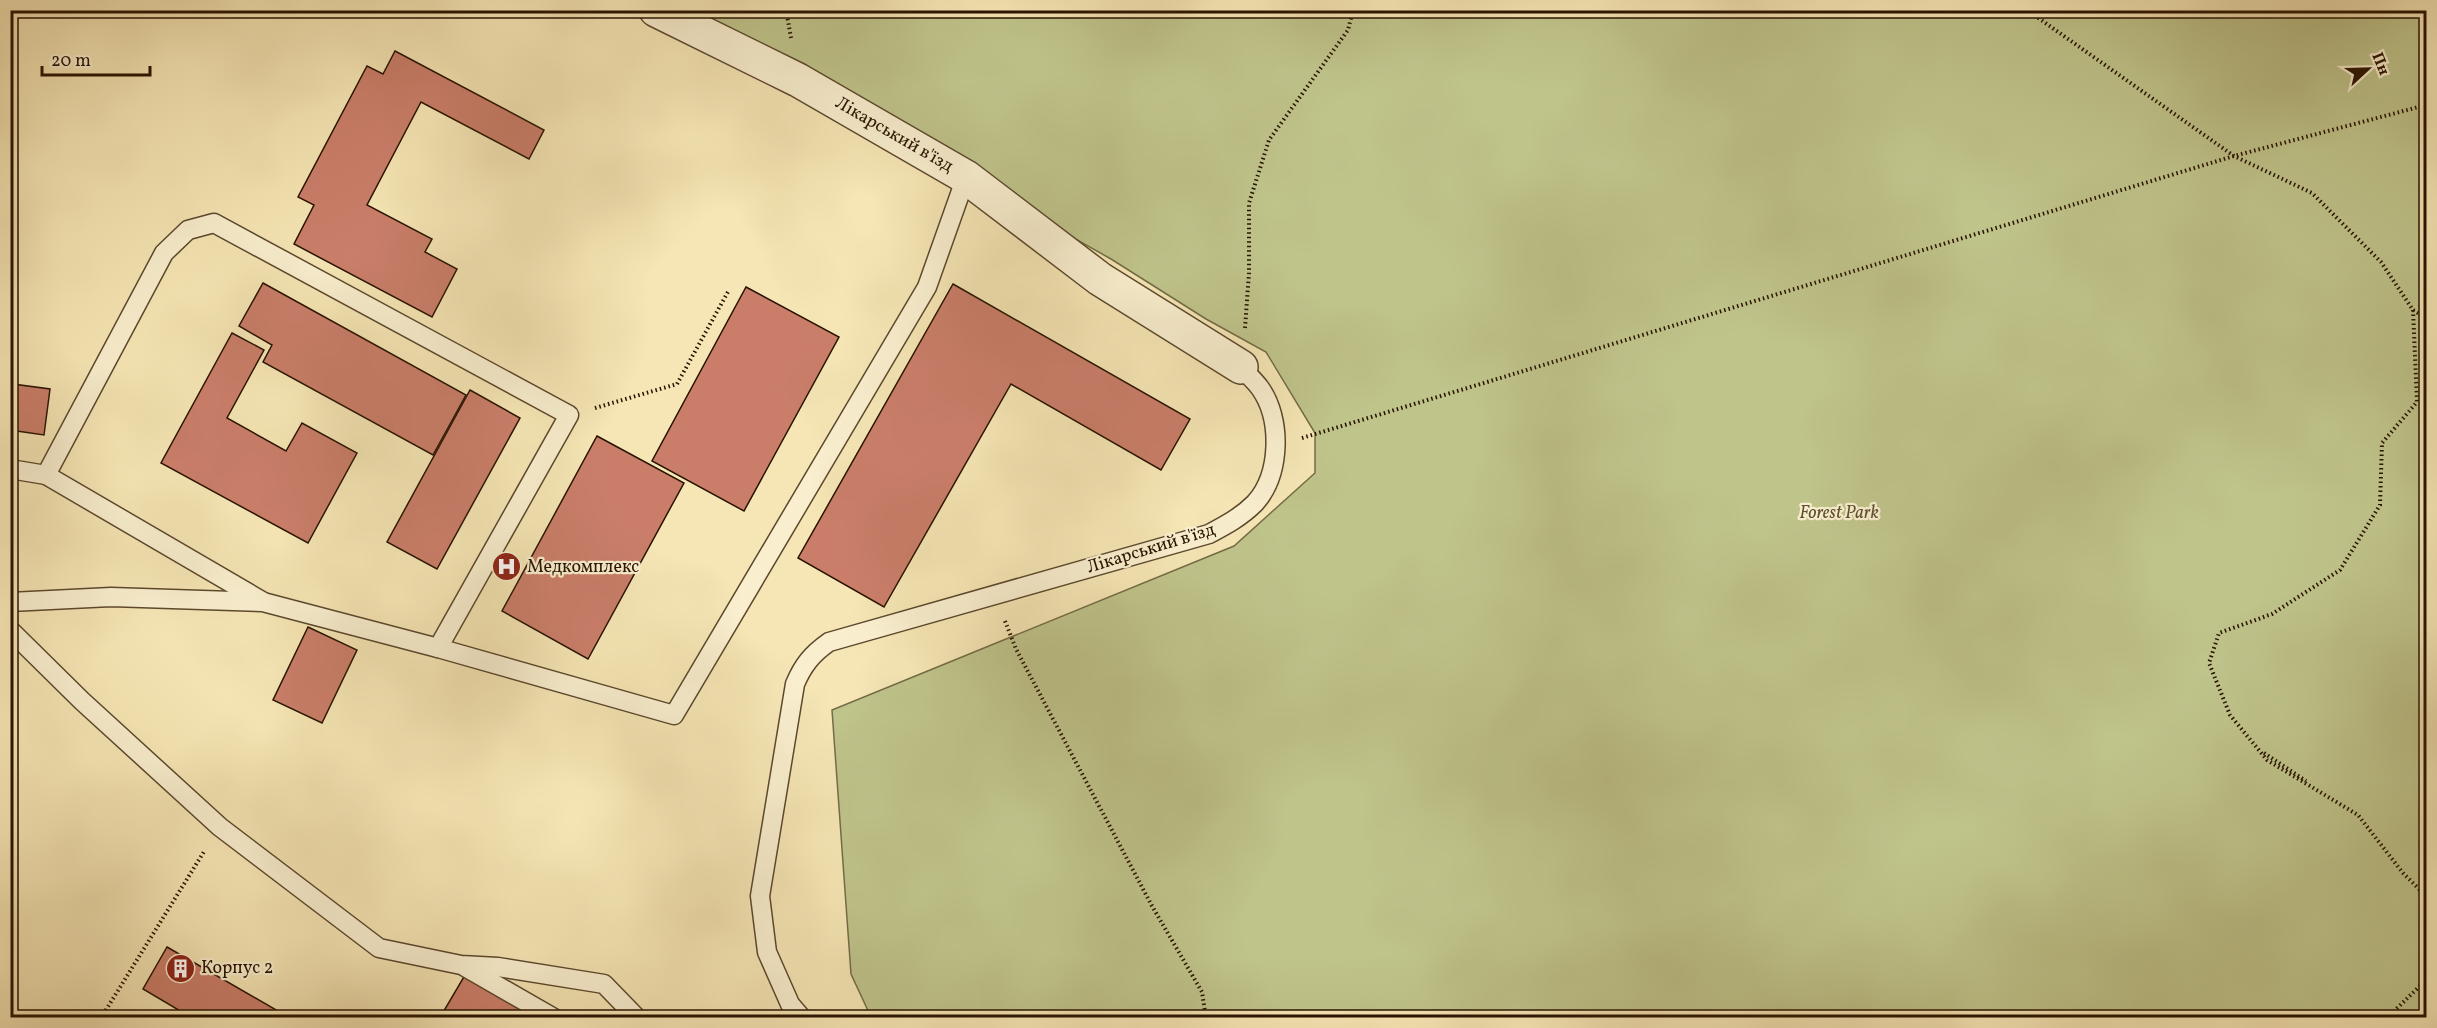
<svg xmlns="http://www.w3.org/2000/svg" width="2437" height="1028" viewBox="0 0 2437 1028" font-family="Vollkorn,serif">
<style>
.green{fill:#bfc48b;stroke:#746c46;stroke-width:1.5}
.building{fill:#ca7e6a;stroke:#281300;stroke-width:1.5}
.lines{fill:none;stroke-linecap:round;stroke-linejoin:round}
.lane-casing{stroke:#5c482d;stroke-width:21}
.street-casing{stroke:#5c482d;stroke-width:36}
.path{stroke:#281300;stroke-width:4;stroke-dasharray:1.5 3;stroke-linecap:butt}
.lane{stroke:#f9efcf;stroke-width:18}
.street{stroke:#f9efcf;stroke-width:33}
.labels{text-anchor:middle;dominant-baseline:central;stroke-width:4.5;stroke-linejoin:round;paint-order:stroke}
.street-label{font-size:18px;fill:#281300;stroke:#f9efcf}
.park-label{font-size:18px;font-style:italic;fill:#5d5131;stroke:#f9efcf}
.poi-label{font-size:18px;fill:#281300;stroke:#f9efcf;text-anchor:start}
</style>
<rect width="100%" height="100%" fill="#f6e6b5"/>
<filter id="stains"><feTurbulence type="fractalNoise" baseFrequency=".00333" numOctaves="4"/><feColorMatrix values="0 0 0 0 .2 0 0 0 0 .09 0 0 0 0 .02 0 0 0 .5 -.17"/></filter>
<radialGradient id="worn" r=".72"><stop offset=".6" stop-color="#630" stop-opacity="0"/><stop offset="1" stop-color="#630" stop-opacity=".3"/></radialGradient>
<path class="green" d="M660,11H2426V1017H871L851,974L832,710L1234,546L1315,473V433L1266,352L1206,319L1111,259L966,177Z"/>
<g class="building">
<path d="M395,51L544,130L529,159L421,102L367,205L432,239L425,252L457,269L432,317L294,244L314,205L298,197L367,66L383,74Z"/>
<path d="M263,283L466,395L433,455L263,362L272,345L239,326Z"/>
<path d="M953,284L1190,419L1161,470L1011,384L884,607L798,558Z"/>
<path d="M746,287L839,337L744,511L652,461Z"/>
<path d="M232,333L264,350L227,418L286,451L302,423L357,453L308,543L161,463Z"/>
<path d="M10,374L14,375L13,384L50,389L44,435L10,430Z"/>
<path d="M470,390L520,418L437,569L387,542Z"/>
<path d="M597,436L684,483L588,659L502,611Z"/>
<path d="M308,627L357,650L322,723L273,700Z"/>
<path d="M167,947L290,1018H192L143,989Z"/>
<path d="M465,975L539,1018H448L442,1014Z"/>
</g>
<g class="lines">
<defs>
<g id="lane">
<path d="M10,469L46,475L262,601"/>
<path d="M10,602L111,597L263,602L438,648L569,415L214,223L188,230L164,253L46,475"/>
<path d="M10,630L82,701L220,827L379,948L461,965L498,967L604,984L637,1018"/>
<path d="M438,648L674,715L927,287L966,177"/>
<path d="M465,967L554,1018"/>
<path d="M802,1018L790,1004L767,952L760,896L795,684C803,665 812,654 829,642L1209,534C1226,525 1241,517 1255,503C1281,474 1282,419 1260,388C1255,381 1247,374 1241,367"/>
</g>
<path id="street" d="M656,10L798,80L966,177L1100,279L1241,367"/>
</defs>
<use href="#lane" class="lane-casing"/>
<use href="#street" class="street-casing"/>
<g class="path">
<path d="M786,10L791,38"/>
<path d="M2027,10L2234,156L2312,193L2381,262L2413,310L2426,318"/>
<path d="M2413,310L2417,402L2382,443L2380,505L2340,570L2272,614L2219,633L2209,663L2230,715L2267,760L2358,815L2403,873L2426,896"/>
<path d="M1245,328L1249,273V203L1269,140L1348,30L1353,10"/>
<path d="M595,408L677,384L729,290"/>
<path d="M1302,438L2234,156L2426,105"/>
<path d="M1005,621L1016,649L1152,906L1202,992L1206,1018"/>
<path d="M2264,753L2306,781"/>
<path d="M101,1018L205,850"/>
<path d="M2387,1018L2426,980"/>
</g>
<use href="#lane" class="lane"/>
<use href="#street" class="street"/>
</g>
<defs>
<symbol id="hospital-disc" viewBox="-11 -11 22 22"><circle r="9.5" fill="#8f2418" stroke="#f9efcf"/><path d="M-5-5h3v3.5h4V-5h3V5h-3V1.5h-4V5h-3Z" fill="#fff"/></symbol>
<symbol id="building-disc" viewBox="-11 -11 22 22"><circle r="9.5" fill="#8f2418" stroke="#f9efcf"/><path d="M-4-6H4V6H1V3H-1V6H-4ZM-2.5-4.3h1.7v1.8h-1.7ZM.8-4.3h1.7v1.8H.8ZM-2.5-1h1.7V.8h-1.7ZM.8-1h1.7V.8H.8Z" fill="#fff"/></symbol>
</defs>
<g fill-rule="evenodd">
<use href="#hospital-disc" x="490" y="550" width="33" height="33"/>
<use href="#building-disc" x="164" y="952" width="33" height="33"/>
</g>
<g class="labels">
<g class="street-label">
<text transform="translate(894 135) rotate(30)">Лікарський в'їзд</text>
<text transform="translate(1151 549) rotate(-17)">Лікарський в'їзд</text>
</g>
<g class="park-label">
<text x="1839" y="513">Forest Park</text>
</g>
<g class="poi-label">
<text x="527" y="567">Медкомплекс</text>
<text x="201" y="968">Корпус 2</text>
</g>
</g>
<rect width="2437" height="1028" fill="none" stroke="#f6e6b5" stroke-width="36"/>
<rect x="12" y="12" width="2413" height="1004" fill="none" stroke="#281300" stroke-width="3"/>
<rect x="18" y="18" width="2401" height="992" fill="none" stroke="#281300" stroke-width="1.5"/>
<g transform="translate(2368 69) rotate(68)" stroke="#f9efcf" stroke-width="4.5" paint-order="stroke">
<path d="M0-4.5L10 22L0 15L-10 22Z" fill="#281300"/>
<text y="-9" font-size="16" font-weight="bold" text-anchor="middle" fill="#281300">Пн</text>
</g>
<path d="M42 66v9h108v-9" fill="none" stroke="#281300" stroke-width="3"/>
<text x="51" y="66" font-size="18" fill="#281300" stroke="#f9efcf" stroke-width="4.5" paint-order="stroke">20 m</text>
<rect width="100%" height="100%" filter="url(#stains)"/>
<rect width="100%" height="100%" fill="url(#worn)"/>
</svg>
